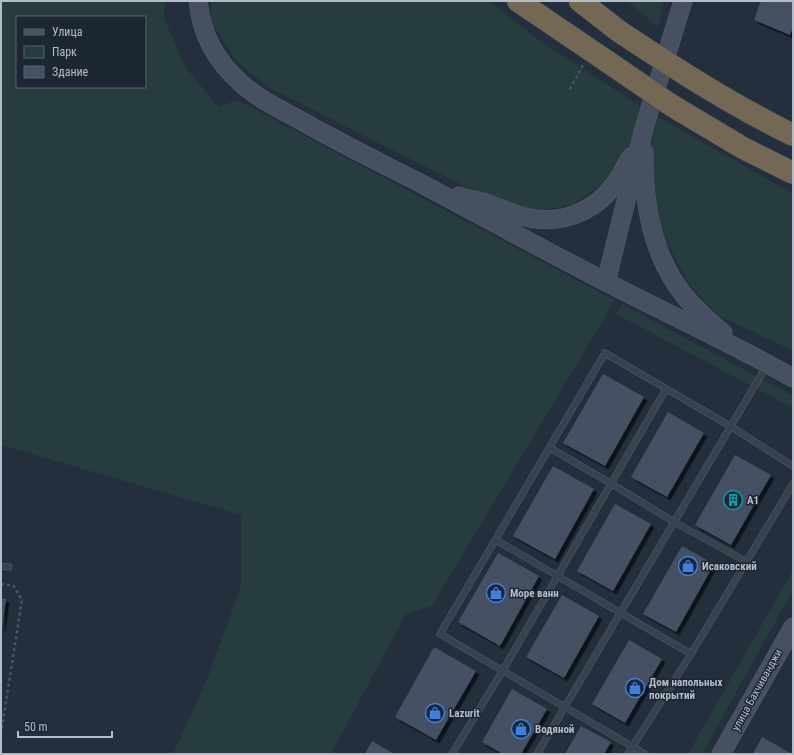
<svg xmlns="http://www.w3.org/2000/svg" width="794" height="755" viewBox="0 0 794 755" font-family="'Roboto Condensed',sans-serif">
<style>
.green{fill:#263c3f;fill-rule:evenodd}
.building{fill:#455162;filter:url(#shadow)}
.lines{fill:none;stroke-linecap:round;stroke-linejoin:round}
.lane-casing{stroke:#565f6c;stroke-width:7}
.secondary-casing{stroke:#565f6c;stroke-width:19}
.highway-casing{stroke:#434c59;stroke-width:23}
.path{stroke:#44595c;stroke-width:2.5;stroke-dasharray:3 3;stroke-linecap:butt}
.lane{stroke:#38414e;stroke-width:6}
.secondary{stroke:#465061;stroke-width:18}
.highway{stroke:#746855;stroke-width:22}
.highway-bridge-casing{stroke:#434c59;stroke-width:23;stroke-linecap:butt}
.highway-bridge{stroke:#746855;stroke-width:22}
.labels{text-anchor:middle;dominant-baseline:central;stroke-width:3;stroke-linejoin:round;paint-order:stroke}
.poi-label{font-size:11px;font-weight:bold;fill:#b4bcc9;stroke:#1d2633;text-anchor:start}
.street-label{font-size:11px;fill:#b4bcc9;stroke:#1d2633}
</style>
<defs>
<filter id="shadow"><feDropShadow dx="3.5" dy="3.5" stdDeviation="0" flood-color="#0009"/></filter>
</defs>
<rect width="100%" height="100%" fill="#242f3e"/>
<g class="green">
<path d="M1,1H165L164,18L185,67L219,107L237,100L614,300L602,322L432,606L406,614L331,754H173L208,677L241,586V515L1,445ZM17,17H145V87H17Z"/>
<path d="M211,1H490L536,38L640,106L631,145L609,180L573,204L540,211L512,210L268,87L235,60L211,21Z"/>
<path d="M627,1H664L658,27Z"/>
<path d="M653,114L793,194V351L718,315L689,284L665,239L651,197L647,151Z"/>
<path d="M622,304L793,396V408L616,314Z"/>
<path d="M793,570V590L702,754H688Z"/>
</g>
<g class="building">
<path d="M761,1H793V27L790,35L754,20Z"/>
<path d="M603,374L644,397L605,466L563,443Z"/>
<path d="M668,412L704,433L667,497L631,477Z"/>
<path d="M735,455L771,475L731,545L695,525Z"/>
<path d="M553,466L594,489L555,559L513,536Z"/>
<path d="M615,504L651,524L613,591L577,571Z"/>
<path d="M682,546L714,564L676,632L643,614Z"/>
<path d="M498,553L539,576L500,646L458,622Z"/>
<path d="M562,595L599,616L564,678L526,657Z"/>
<path d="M1,598L6,599L2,628H1Z"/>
<path d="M629,640L662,659L625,723L592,704Z"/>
<path d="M434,647L476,671L436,740L395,717Z"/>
<path d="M512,689L547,709L521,754H503L482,742Z"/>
<path d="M581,726L611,742L604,754H565Z"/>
<path d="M762,737L792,754H753Z"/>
<path d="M372,741L394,754H365Z"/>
</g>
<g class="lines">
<defs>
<g id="lane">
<path d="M550,448L612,484L674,522L747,562"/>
<path d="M496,540L691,654"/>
<path d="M1,566L9,567"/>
<path d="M452,754L503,670L666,389"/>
<path d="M537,754L767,365"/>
<path d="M628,754L691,654L793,484"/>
<path d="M645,754L440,634L605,353L730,426L793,466"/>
</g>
<g id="secondary">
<path d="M198,1C202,37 216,61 243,85C259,99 279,109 298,119C338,142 379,162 420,183C482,216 544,250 606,282C668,314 732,343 793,378"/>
<path d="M644,152C643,204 653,259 687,299C698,312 711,322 723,333"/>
<path d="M459,196C469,199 479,201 489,204C502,209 515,215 529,218C564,225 597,210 617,181C622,174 626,165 631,157"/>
<path d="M606,282L644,128L683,1"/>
<path d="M721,754L793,627"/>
</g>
<g id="highway">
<path d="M518,1L608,62"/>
<path d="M580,1L620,32"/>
</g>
</defs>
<use href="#lane" class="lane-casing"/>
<use href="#secondary" class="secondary-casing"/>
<use href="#highway" class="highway-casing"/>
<g class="path">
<path d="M570,89L583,65"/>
<path d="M1,584L14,586L22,600L1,733"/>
</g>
<use href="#lane" class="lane"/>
<use href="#secondary" class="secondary"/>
<use href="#highway" class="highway"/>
<defs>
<g id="highway-bridge">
<path d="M620,32C676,69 732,105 793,135"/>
<path d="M608,62L671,105L743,148L793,173"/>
</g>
</defs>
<use href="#highway-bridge" class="highway-bridge-casing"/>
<use href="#highway-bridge" class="highway-bridge"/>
</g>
<defs>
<symbol id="building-ring" viewBox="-11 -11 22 22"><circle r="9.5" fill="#1d2633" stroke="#0f9aa8" stroke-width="1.5"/><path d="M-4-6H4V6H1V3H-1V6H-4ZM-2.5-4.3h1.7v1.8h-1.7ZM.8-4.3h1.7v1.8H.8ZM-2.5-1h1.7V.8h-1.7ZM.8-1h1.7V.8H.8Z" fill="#0f9aa8"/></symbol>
<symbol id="shop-ring" viewBox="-11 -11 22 22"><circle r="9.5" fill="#1d2633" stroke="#3f7fe0" stroke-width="1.5"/><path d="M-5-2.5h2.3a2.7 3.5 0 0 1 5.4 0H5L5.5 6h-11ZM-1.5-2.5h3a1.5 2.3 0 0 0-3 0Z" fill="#3f7fe0"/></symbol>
</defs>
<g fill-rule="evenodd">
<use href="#building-ring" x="722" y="489" width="22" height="22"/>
<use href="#shop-ring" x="677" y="555" width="22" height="22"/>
<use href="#shop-ring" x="485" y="582" width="22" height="22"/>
<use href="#shop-ring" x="624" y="677" width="22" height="22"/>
<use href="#shop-ring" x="424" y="702" width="22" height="22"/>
<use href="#shop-ring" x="510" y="718" width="22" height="22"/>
</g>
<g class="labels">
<g class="poi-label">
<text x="747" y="500">A1</text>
<text x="702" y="566">Исаковский</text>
<text x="510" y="593">Море ванн</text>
<text x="649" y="682">Дом напольных<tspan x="649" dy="13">покрытий</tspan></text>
<text x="449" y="713">Lazurit</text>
<text x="535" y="729">Водяной</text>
</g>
<g class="street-label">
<text transform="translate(757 690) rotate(-61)">улица Бахчиванджи</text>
</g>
</g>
<rect width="794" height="755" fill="none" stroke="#b4bcc9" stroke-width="4"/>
<rect x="16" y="16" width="130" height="72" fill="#1d2633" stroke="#59626f"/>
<rect x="24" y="29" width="20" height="6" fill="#465061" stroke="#59626f"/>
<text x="52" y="36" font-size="12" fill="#b4bcc9">Улица</text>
<rect x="24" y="46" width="20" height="12" fill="#263c3f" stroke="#59626f"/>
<text x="52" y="56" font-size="12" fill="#b4bcc9">Парк</text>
<rect x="24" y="66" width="20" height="12" fill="#455162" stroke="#59626f"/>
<text x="52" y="76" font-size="12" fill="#b4bcc9">Здание</text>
<path d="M18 731v6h94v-6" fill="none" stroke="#b4bcc9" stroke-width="2"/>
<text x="24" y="731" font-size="12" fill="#b4bcc9" stroke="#1d2633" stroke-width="3" paint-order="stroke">50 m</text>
</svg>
